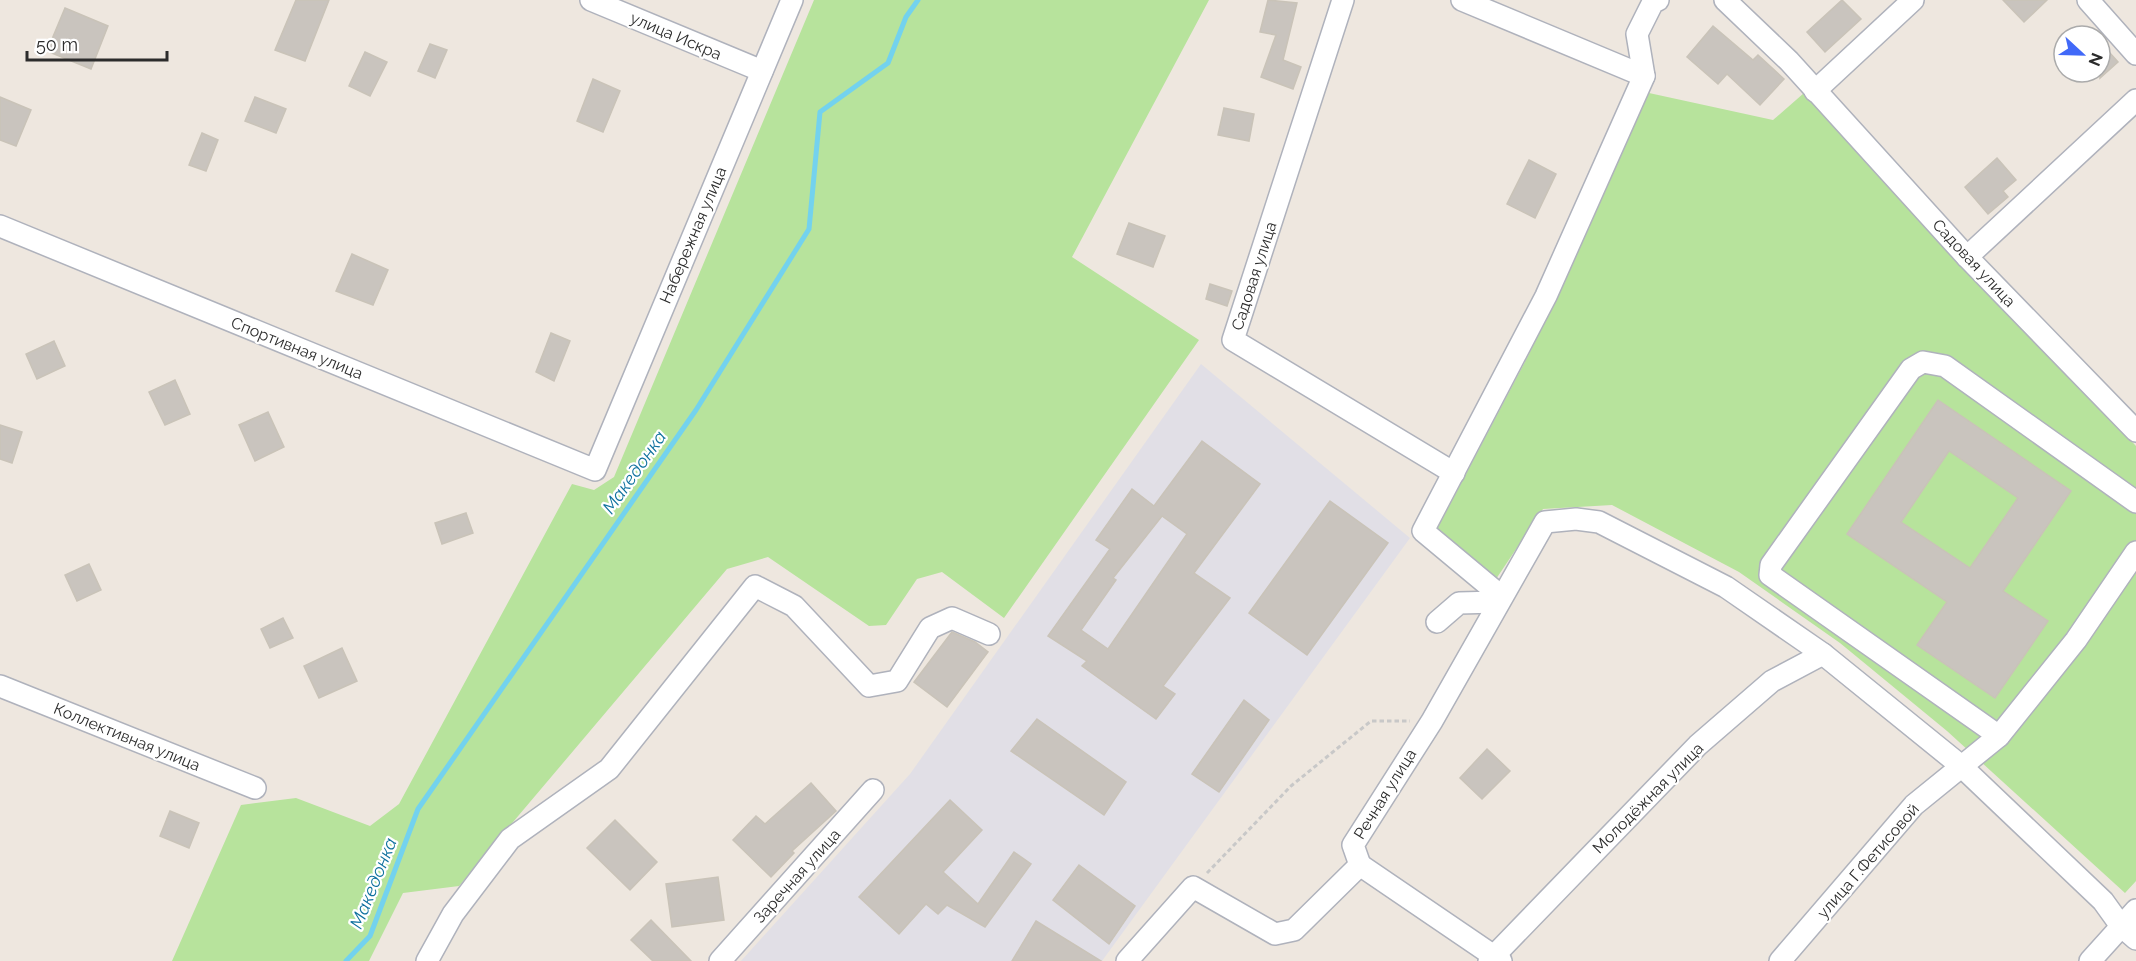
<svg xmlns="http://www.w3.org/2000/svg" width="2136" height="961" viewBox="0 0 2136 961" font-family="Raleway,sans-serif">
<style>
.industrial{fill:#e1dfe6}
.green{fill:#b7e39c}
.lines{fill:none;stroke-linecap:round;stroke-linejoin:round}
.stream{stroke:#73d2ee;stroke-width:5}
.building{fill:#c9c4be;stroke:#c9c3b8;stroke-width:1.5;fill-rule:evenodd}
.minor-casing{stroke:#afb2bc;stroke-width:24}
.path{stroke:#c8c8c8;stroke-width:3;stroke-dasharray:4.5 3;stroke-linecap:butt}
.minor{stroke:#fff;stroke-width:21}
.labels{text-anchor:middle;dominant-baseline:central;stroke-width:4.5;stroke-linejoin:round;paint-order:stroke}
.street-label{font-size:16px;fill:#2c2c2c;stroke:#fff}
.water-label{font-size:18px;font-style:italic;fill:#0f719e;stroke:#fff}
</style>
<rect width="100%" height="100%" fill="#eee7df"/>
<path class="industrial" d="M1201,364L1410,538L1102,961H741L910,774Z"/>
<g class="green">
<path d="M814,0H1209L1072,257L1199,340L1004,618L942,572L917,579L886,625L869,626L768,557L727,569L459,886L403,893L369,961H172L241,805L296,798L370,826L399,804L572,484L594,490L614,477Z"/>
<path d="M1649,93L1773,120L1804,93L2136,446V881L2125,893L1947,731L1840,643L1739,572L1612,505L1543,509L1496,579L1437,529L1529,354Z"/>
</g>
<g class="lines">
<path class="stream" d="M346,961L370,936L418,809L696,410L809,229L820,112L888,63L906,17L918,0"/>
</g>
<g class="building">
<path d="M296,0H329L305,61L275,50Z"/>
<path d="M1268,0L1297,3L1283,60L1301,67L1293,89L1261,77L1276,35L1260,32Z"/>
<path d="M1842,0L1861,19L1825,52L1807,32Z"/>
<path d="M2003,0H2047L2024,22Z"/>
<path d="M65,8L108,26L91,69L47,51Z"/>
<path d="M1713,26L1753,60L1758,55L1784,79L1760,105L1727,74L1718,84L1687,57Z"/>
<path d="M2100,42L2118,62L2100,78Z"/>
<path d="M430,44L447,50L435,78L418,71Z"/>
<path d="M365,52L387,62L370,96L349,86Z"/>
<path d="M593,79L620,91L603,132L577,121Z"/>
<path d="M0,97L31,110L16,146L0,140Z"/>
<path d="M255,97L286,109L276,133L245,121Z"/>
<path d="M1224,108L1254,114L1249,141L1218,135Z"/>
<path d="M202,133L218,140L206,171L189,165Z"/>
<path d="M1997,158L2016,180L2003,191L2008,197L1988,214L1965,187Z"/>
<path d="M1529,160L1556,174L1535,218L1507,204Z"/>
<path d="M1129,223L1165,236L1153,267L1117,254Z"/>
<path d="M352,254L388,270L373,305L336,291Z"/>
<path d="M1210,284L1232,291L1227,306L1206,299Z"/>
<path d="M551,333L570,341L554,381L536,372Z"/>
<path d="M54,341L65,366L37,379L26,354Z"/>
<path d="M175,380L190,414L165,425L149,392Z"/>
<path d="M1938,400L2071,491L2003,591L2048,621L1995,698L1917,645L1947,602L1847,534ZM1949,451L2018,498L1970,568L1901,522Z"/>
<path d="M268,412L284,447L255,461L239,425Z"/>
<path d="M0,425L22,432L12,463L0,459Z"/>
<path d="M1202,441L1260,484L1194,573L1230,598L1163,686L1175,694L1156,719L1082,666L1087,661L1048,636L1110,549L1096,540L1132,489L1154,506ZM1162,516L1187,534L1108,649L1081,630L1116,580L1113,578Z"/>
<path d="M1330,501L1388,543L1307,655L1249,613Z"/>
<path d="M466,513L473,533L442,544L435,523Z"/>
<path d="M89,564L101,590L77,601L65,575Z"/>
<path d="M283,618L293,638L270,648L261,629Z"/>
<path d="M952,632L975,642L988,652L947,707L914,682Z"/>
<path d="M342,648L357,681L319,698L304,666Z"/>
<path d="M1244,700L1269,720L1219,792L1192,774Z"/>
<path d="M1037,719L1126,782L1104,815L1011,751Z"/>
<path d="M1487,749L1510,771L1482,799L1460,778Z"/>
<path d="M811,783L836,811L792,851L794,853L771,877L733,840L756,816L765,824Z"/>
<path d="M950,800L982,830L943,872L978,904L1014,852L1031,864L985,927L947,905L938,914L926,904L899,934L859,897Z"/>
<path d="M170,811L199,823L189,848L160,836Z"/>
<path d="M615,820L657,862L630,890L587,848Z"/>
<path d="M1079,865L1135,906L1109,944L1053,900Z"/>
<path d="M718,877L724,920L672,927L666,884Z"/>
<path d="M651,920L691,961H653L631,940Z"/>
<path d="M1036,921L1101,961H1012Z"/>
</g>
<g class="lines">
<defs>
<g id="minor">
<path d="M591,0L762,71"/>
<path d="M1343,0L1233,340L1454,473"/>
<path d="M1462,0L1644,76"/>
<path d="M1725,0L1789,61L1967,257L2136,431"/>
<path d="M2088,0L2136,54"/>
<path d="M1815,91L1913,0"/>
<path d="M0,226L595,470L792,0"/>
<path d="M1967,257L2136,100"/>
<path d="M1501,596L1423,531L1546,296L1644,76L1637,34L1653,2L1658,0"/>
<path d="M1437,622L1459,603L1497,602"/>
<path d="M0,686L255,788"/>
<path d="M1999,736L1770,575L1771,565L1911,369L1923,362L1945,366L2136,502"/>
<path d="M1360,865L1501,961"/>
<path d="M427,961L453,914L510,839L609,769L755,586L794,606L869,686L897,681L930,628L952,618L989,634"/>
<path d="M720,961L873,790"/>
<path d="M1127,961L1193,887L1275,934L1294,930L1360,865L1353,845L1432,721L1545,522L1576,519L1599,522L1726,587L1823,654L1960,765L2103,901L2121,926L2136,939"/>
<path d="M1489,961L1698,745L1772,681L1823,654"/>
<path d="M1780,961L1914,805L1999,736L2076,640L2136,552"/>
<path d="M2090,961L2136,910"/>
</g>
</defs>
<use href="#minor" class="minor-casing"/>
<path class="path" d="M1207,873L1291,786L1371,721H1410"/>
<use href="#minor" class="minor"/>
</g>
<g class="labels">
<g class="street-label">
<text transform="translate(676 36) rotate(23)">улица Искра</text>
<text transform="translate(693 235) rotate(-67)">Набережная улица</text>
<text transform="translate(1974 263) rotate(47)">Садовая улица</text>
<text transform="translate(1254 276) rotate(-72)">Садовая улица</text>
<text transform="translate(297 348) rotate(22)">Спортивная улица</text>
<text transform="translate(127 737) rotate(22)">Коллективная улица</text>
<text transform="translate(1385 794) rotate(-58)">Речная улица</text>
<text transform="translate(1648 798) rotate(-45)">Молодёжная улица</text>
<text transform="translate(1868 861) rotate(-49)">улица Г.Фетисовой</text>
<text transform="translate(797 876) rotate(-48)">Заречная улица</text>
</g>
<g class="water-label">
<text transform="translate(634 472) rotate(-55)">Македонка</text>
<text transform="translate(373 883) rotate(-68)">Македонка</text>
</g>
</g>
<g transform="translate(2082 54) rotate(112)"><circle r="28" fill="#ffffff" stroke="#ababab" stroke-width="1.5"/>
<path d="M0-4.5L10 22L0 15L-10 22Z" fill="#4169f8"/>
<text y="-9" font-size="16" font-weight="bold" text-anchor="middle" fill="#2c2c2c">N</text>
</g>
<path d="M27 51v9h140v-9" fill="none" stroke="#2c2c2c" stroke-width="3"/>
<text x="36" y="51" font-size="18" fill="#2c2c2c" stroke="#ffffff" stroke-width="4.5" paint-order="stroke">50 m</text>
</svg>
